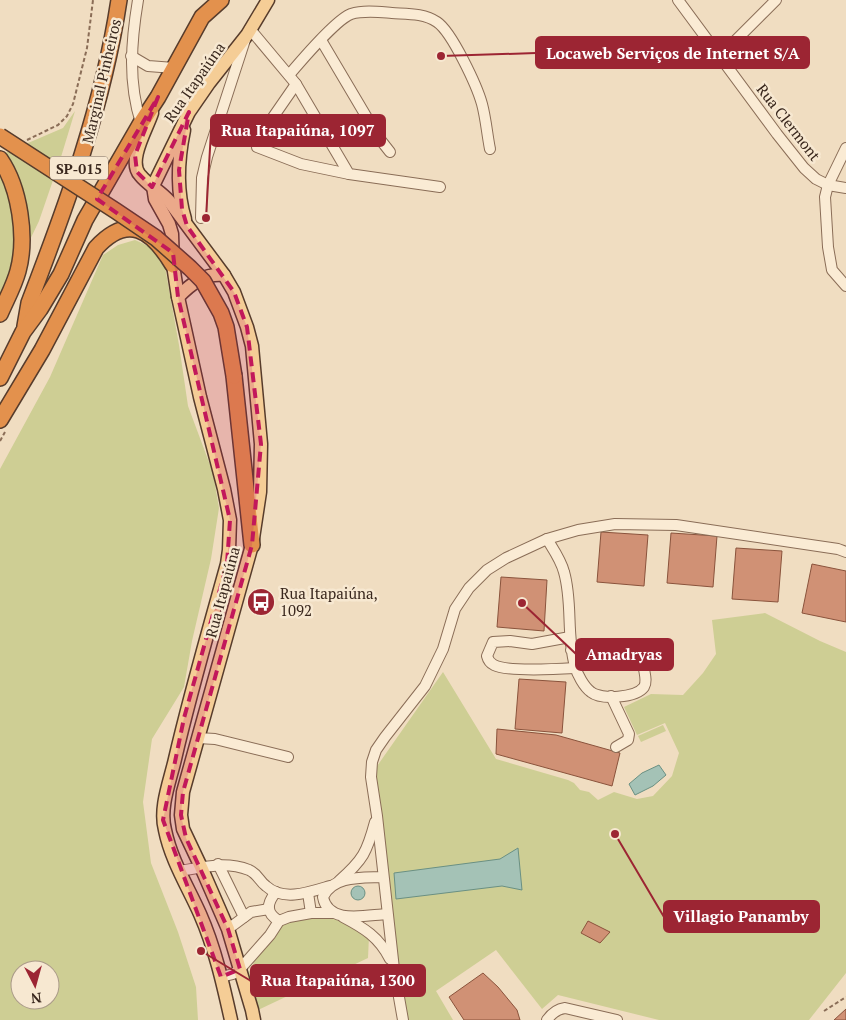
<svg xmlns="http://www.w3.org/2000/svg" width="846" height="1020" viewBox="0 0 846 1020" font-family="'PT Serif',serif">
<style>
.green{fill:#cece94;fill-rule:evenodd}
.water{fill:#a4c2b6;stroke:#6a9083}
.building{fill:#d09175;stroke:#8a533c}
.lines{fill:none;stroke-linecap:round;stroke-linejoin:round}
.minor-casing{stroke:#8a6d57;stroke-width:12}
.major-casing{stroke:#573c2c;stroke-width:15}
.highway-casing{stroke:#573c2c;stroke-width:18}
.path{stroke:#8a6d57;stroke-width:2;stroke-dasharray:4 2.5;stroke-linecap:butt}
.minor{stroke:#faebd4;stroke-width:10}
.major{stroke:#f5cd96;stroke-width:12}
.highway{stroke:#e3914d;stroke-width:15}
.highway-bridge-casing{stroke:#573c2c;stroke-width:18;stroke-linecap:butt}
.highway-bridge{stroke:#e3914d;stroke-width:15}
.marked{fill:#c2185b;fill-opacity:0.2;stroke:#c2185b;stroke-width:4;stroke-dasharray:10 6;stroke-linejoin:round}
.labels{text-anchor:middle;dominant-baseline:central;stroke-width:5;stroke-linejoin:round;paint-order:stroke}
.shield{fill:#f7e8d1;stroke:#726153;stroke-width:1}
.shield-label{font-size:14px;font-weight:bold;fill:#39271d}
.street-label{font-size:15px;fill:#39271d;stroke:#f7e8d1}
.poi-label{font-size:15px;fill:#39271d;stroke:#f7e8d1;text-anchor:start}
.leader{fill:none;stroke:#9c2533;stroke-width:2}
.callout-dot{fill:#9c2533;stroke:#f7e8d1;stroke-width:2}
.callout{fill:#9c2533;stroke:#9c2533;stroke-width:2}
.callout-label{font-size:16px;text-anchor:middle;font-weight:bold;fill:#fff}
</style>
<rect width="100%" height="100%" fill="#f0ddc1"/>
<g class="green">
<path d="M75,111L61,157L39,221L0,302V155L63,128Z"/>
<path d="M135,240C151,247 158,251 165,267L179,345L188,406L213,473L219,508L211,559L192,641L184,687L152,739L143,802L151,863L178,932L196,987L198,1020H0V469L50,377L103,255L118,245ZM20,970H50V1000H20Z"/>
<path d="M765,613L820,641L846,652V973L809,1020H659L558,995L542,1009L496,950L436,991L453,1020H408L398,967L375,769L443,672L496,759L568,780L574,783L580,790L589,792L598,800L614,792L637,799L653,796L672,776L679,753L665,723L637,735L624,707L651,694L683,695L703,673L716,654L712,620Z"/>
<path d="M663,725L666,731L641,742L638,736Z"/>
<path d="M311,916H333L369,936L368,958L258,1010L249,972L258,955L282,924Z"/>
</g>
<g class="water">
<path d="M659,765L666,775L653,786L635,795L629,784L642,773Z"/>
<path d="M518,848L522,890L502,886L396,899L394,873L500,859Z"/>
<circle cx="358" cy="893" r="7"/>
</g>
<g class="building">
<path d="M601,532L648,535L644,586L597,582Z"/>
<path d="M671,533L717,536L713,587L667,583Z"/>
<path d="M736,548L782,551L778,602L732,599Z"/>
<path d="M812,564L846,571V622L802,613Z"/>
<path d="M501,577L547,580L544,631L497,627Z"/>
<path d="M519,679L566,682L562,733L515,729Z"/>
<path d="M497,729L556,735L620,753L612,786L496,754Z"/>
<path d="M588,921L610,932L600,943L581,933Z"/>
<path d="M483,973L498,987L517,1010L520,1020H464L449,997Z"/>
<path d="M846,1009V1020H834Z"/>
</g>
<g class="lines">
<defs>
<g id="minor">
<path d="M138,0C131,42 128,82 141,123"/>
<path d="M678,0L777,134L804,168L816,179L828,185L846,188"/>
<path d="M250,29L296,84L349,174L440,187"/>
<path d="M321,40L379,138L390,152"/>
<path d="M131,56L148,66L174,68"/>
<path d="M720,56L776,0"/>
<path d="M289,75C300,62 337,19 351,14C364,10 379,12 392,13C407,14 424,13 437,22C452,32 477,86 482,104C486,119 487,134 490,149"/>
<path d="M296,84L260,136L257,143V147L301,164L349,174"/>
<path d="M846,148L828,185L825,197L828,247L832,270L846,286"/>
<path d="M201,218L202,178L207,157L245,40"/>
<path d="M547,539C553,549 561,560 564,572C573,603 566,635 575,666C577,674 584,687 591,692C601,700 636,698 644,687C647,682 645,675 644,669C633,638 596,645 571,650"/>
<path d="M570,637L532,644L510,641L493,642L487,656C488,660 490,663 494,665C507,672 558,669 575,668"/>
<path d="M611,696L629,734L628,740L616,747"/>
<path d="M198,738L215,739L288,757"/>
<path d="M218,864L244,917"/>
<path d="M180,871C203,867 226,861 249,870C258,874 259,881 266,886C283,902 310,892 330,886"/>
<path d="M383,877C363,878 333,875 323,897C328,925 366,915 387,914"/>
<path d="M339,881C363,860 367,852 375,822"/>
<path d="M276,892C266,904 266,913 279,921"/>
<path d="M308,893L311,913"/>
<path d="M343,917C364,928 379,937 390,959"/>
<path d="M228,929L251,912L269,909"/>
<path d="M221,977L233,974L240,969L270,935L279,921L289,917L311,913H333"/>
<path d="M403,1020L394,969L377,816L371,777L372,762L376,750L385,737L425,686L443,649L455,609L469,588L487,570L506,558L547,539L578,530L615,524L676,525L838,549L846,552"/>
<path d="M547,1020C552,1013 557,1009 565,1008L617,1020"/>
</g>
<g id="major">
<path d="M152,113C147,129 127,161 140,175C148,185 160,191 169,201L224,275L234,292L247,327L252,346L261,444L260,492L252,545L183,792L181,815L183,829L201,867L228,929L252,1010L254,1020"/>
<path d="M184,130C178,159 176,190 185,219"/>
<path d="M178,297C191,284 204,273 224,275"/>
<path d="M231,1020C223,984 215,948 200,914C188,887 171,860 165,830C159,808 170,781 175,759C190,694 209,629 227,564L229,550L230,520L224,489L200,397L178,297L173,265L172,234L169,224L155,199L153,186L189,112L209,83L247,35L268,0"/>
</g>
<g id="highway">
<path d="M0,159C20,188 27,238 18,271C14,286 6,300 0,314"/>
<path d="M25,326L29,303C67,204 103,106 119,0"/>
<path d="M234,376L252,545"/>
<path d="M0,378L23,332L40,309L61,274L85,220L141,123L158,97L202,17L221,0"/>
<path d="M0,420L42,350L96,248C128,213 152,230 173,265"/>
</g>
</defs>
<use href="#minor" class="minor-casing"/>
<use href="#major" class="major-casing"/>
<use href="#highway" class="highway-casing"/>
<g class="path">
<path d="M27,140L58,125L67,116L73,104L87,48L93,0"/>
<path d="M0,441L5,432"/>
<path d="M824,1011L846,997"/>
</g>
<use href="#minor" class="minor"/>
<use href="#major" class="major"/>
<use href="#highway" class="highway"/>
<defs>
<path id="highway-bridge" d="M0,136L116,211L156,238L190,268L203,281L221,313L226,327L234,376"/>
</defs>
<use href="#highway-bridge" class="highway-bridge-casing"/>
<use href="#highway-bridge" class="highway-bridge"/>
</g>
<path class="marked" d="M158,97L135,155L137,172L152,187L189,112L179,170L182,209L187,226L234,292L247,327L261,444L252,545L183,792L181,815L186,838L228,929L240,969L221,977L163,820L184,718L227,564L230,520L178,297L173,253L97,199Z"/>
<defs>
<symbol id="bus-disc" viewBox="-11 -11 22 22"><circle r="9.5" fill="#9c2533" stroke="#f7e8d1"/><path d="M-5-6H5V4H4V6H2V4H-2V6H-4V4H-5ZM-3.5-4V0h7V-4ZM-3.5 1.2v1.5H-2V1.2ZM2 1.2v1.5H3.5V1.2Z" fill="#fff"/></symbol>
</defs>
<g fill-rule="evenodd">
<use href="#bus-disc" x="245" y="586" width="32" height="32"/>
</g>
<g class="labels">
<rect class="shield" x="50" y="156.5" width="58" height="23" rx="4"/>
<g class="shield-label">
<text x="79" y="168">SP-015</text>
</g>
<g class="street-label">
<text transform="translate(101 81) rotate(-77)">Marginal Pinheiros</text>
<text transform="translate(194 82) rotate(-55)">Rua Itapaiúna</text>
<text transform="translate(789 122) rotate(52)">Rua Clermont</text>
<text transform="translate(222 592) rotate(-75)">Rua Itapaiúna</text>
</g>
<g class="poi-label">
<text x="280" y="593">Rua Itapaiúna,<tspan x="280" dy="17">1092</tspan></text>
</g>
</g>
<path class="leader" d="M441 56L536 53M206 218L211 131M522 603L576 654M615 834L664 917M201 951L251 981"/>
<g class="callout-dot">
<circle cx="441" cy="56" r="5"/>
<circle cx="206" cy="218" r="5"/>
<circle cx="522" cy="603" r="5"/>
<circle cx="615" cy="834" r="5"/>
<circle cx="201" cy="951" r="5"/>
</g>
<g class="callout">
<rect x="536" y="37" width="273" height="31" rx="5"/>
<rect x="211" y="115" width="174" height="31" rx="5"/>
<rect x="576" y="639" width="97" height="31" rx="5"/>
<rect x="664" y="901" width="155" height="31" rx="5"/>
<rect x="251" y="965" width="174" height="31" rx="5"/>
</g>
<g class="callout-label">
<text x="673" y="59">Locaweb Serviços de Internet S/A</text>
<text x="298" y="136">Rua Itapaiúna, 1097</text>
<text x="624" y="660">Amadryas</text>
<text x="741" y="922">Villagio Panamby</text>
<text x="338" y="986">Rua Itapaiúna, 1300</text>
</g>
<g transform="translate(35 985) rotate(174)"><circle r="24" fill="#f7e8d1" stroke="#ab9b89"/>
<path d="M0-4L9 19L0 12L-9 19Z" fill="#9c2533"/>
<text y="-8" font-size="14" font-weight="bold" text-anchor="middle" fill="#39271d">N</text>
</g>
</svg>
